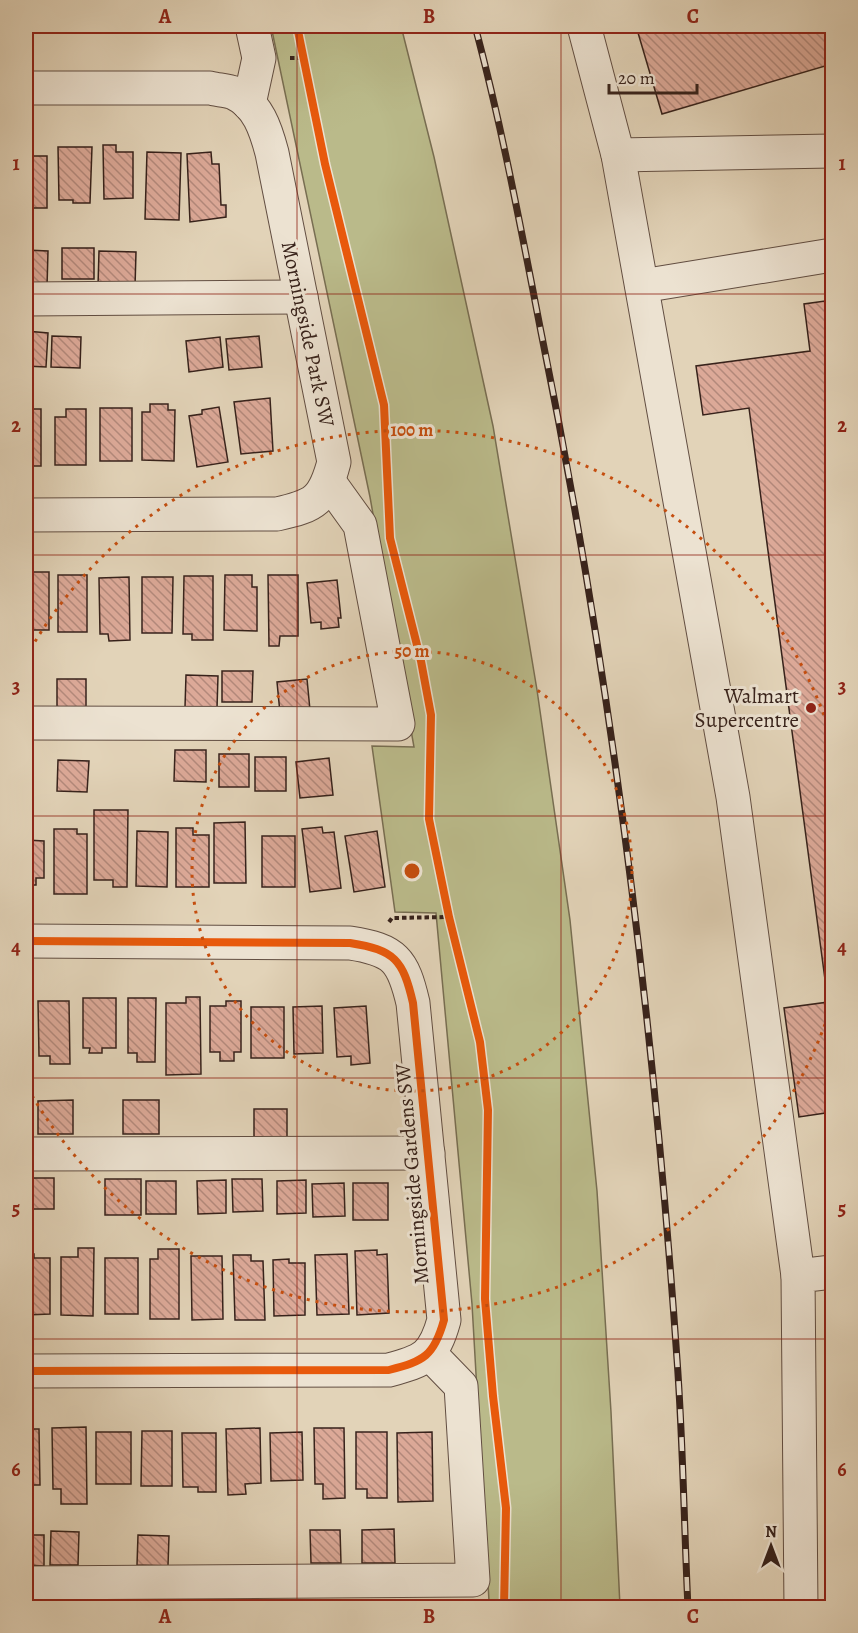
<svg xmlns="http://www.w3.org/2000/svg" width="858" height="1633" viewBox="0 0 858 1633" font-family="Alegreya,serif">
<style>
.park{fill:#baba8a;stroke:#786e52;stroke-width:1.5}
.building{fill:url(#building-back-hatch);stroke:#37221b;stroke-width:1.5}
.lines{fill:none;stroke-linecap:round;stroke-linejoin:round}
.minor-casing{stroke:#624e42;stroke-width:35}
.path{stroke:#37221b;stroke-width:4;stroke-dasharray:4.5 3;stroke-linecap:butt}
.minor{stroke:#ece2d1;stroke-width:33}
.rail-casing{stroke:#37221b;stroke-width:7}
.rail{stroke:#ece2d1;stroke-width:4.5;stroke-dasharray:14;stroke-linecap:butt}
.cycleway-casing{stroke:#ece2d1;stroke-width:11}
.cycleway{stroke:#e8590c;stroke-width:8}
.grid{fill:none;stroke:#8f2418;stroke-width:1.5;stroke-opacity:0.55}
.ring{fill:none;stroke:#c54e0f;stroke-width:3;stroke-dasharray:3 6}
.poi-dot{fill:#8f2418;stroke:#ece2d1;stroke-width:2}
.labels{text-anchor:middle;dominant-baseline:central;stroke-width:6;stroke-linejoin:round;paint-order:stroke}
.street-label{font-size:21px;fill:#37221b;stroke:#ece2d1}
.poi-label{font-size:21px;fill:#37221b;stroke:#ece2d1;text-anchor:end}
.centre{fill:#c54e0f;stroke:#ece2d1;stroke-width:3}
.ring-label{font-size:18px;text-anchor:middle;font-weight:bold;fill:#c54e0f;stroke:#ece2d1;stroke-width:6;stroke-linejoin:round;paint-order:stroke}
.neatline{fill:none;stroke:#8f2418;stroke-width:2}
.grid-label{font-size:20px;text-anchor:middle;font-weight:bold;fill:#8f2418}
</style>
<defs>
<pattern id="building-back-hatch" width="6" height="6" patternUnits="userSpaceOnUse" patternTransform="scale(1.5)"><rect width="6" height="6" fill="#dca998"/><path d="M-1 5l2 2M0 0l6 6M5-1l2 2" fill="none" stroke="#b3897b"/></pattern>
</defs>
<rect width="100%" height="100%" fill="#e2d3b8"/>
<filter id="stains"><feTurbulence type="fractalNoise" baseFrequency=".00333" numOctaves="4"/><feColorMatrix values="0 0 0 0 .2 0 0 0 0 .09 0 0 0 0 .02 0 0 0 .5 -.17"/></filter>
<radialGradient id="worn" r=".72"><stop offset=".6" stop-color="#630" stop-opacity="0"/><stop offset="1" stop-color="#630" stop-opacity=".3"/></radialGradient>
<path class="park" d="M271,26H401L434,157L493,426L537,690L570,920L597,1191L611,1412L620,1607H448L447,1600L489,1601L472,1304L436,913L395,912L372,746L414,747L370,497Z"/>
<g class="building">
<rect x="83" y="26" width="33" height="5"/>
<path d="M636,26H832V64L662,114Z"/>
<path d="M103,145H116V152H133V198L104,199Z"/>
<path d="M58,147H92L90,203H73V200H59Z"/>
<path d="M147,152L181,153L179,220L145,219Z"/>
<path d="M211,152L212,164H219L221,205H226V217L190,222L187,154Z"/>
<rect x="26" y="156" width="21" height="52"/>
<rect x="62" y="248" width="32" height="31"/>
<path d="M26,250L48,251L47,287H26Z"/>
<path d="M99,251L136,252L135,287L98,286Z"/>
<path d="M832,300V1112L799,1117L784,1008L828,1002L749,408L703,415L696,366L810,351L804,304Z"/>
<path d="M26,331L48,333L46,367L26,366Z"/>
<path d="M52,336L81,337L80,368L51,367Z"/>
<path d="M259,336L262,367L229,370L226,339Z"/>
<path d="M220,337L223,367L189,372L186,341Z"/>
<path d="M270,398L273,451L241,454L234,402Z"/>
<path d="M26,402H29V409H41V466H26Z"/>
<path d="M150,404H168V410H175L174,461L142,460V412H150Z"/>
<path d="M219,407L228,462L197,467L189,416L202,414V410Z"/>
<rect x="100" y="408" width="32" height="53"/>
<path d="M66,409H86V465H55V417H66Z"/>
<rect x="26" y="572" width="23" height="58"/>
<rect x="58" y="575" width="29" height="57"/>
<path d="M225,575H252V587H257V631L224,630Z"/>
<path d="M268,575H298V636H280L279,646H269Z"/>
<path d="M184,576H213V640H192V634H183Z"/>
<path d="M129,577L130,640L109,641L108,634H100L99,578Z"/>
<path d="M142,577H173L172,633H142Z"/>
<path d="M337,580L341,618H338L339,627L321,629V622L311,623L307,583Z"/>
<path d="M222,671H253L252,702H222Z"/>
<path d="M186,675L218,676L217,708L185,707Z"/>
<rect x="57" y="679" width="29" height="33"/>
<path d="M307,679L310,710L280,713L277,682Z"/>
<path d="M175,750H206V782L174,781Z"/>
<rect x="219" y="754" width="30" height="33"/>
<rect x="255" y="757" width="31" height="34"/>
<path d="M329,758L333,795L300,798L296,762Z"/>
<path d="M58,760L89,761L87,792L57,791Z"/>
<path d="M94,810H128L127,887H113V880H94Z"/>
<path d="M245,822L246,883H214V823Z"/>
<path d="M322,827L323,833L334,832L341,888L310,892L302,829Z"/>
<path d="M176,828H193V835H209V887H176Z"/>
<path d="M54,829H77V834H87V894H54Z"/>
<path d="M137,831L168,832L167,887L136,886Z"/>
<path d="M377,831L385,887L354,892L345,836Z"/>
<rect x="262" y="836" width="33" height="51"/>
<path d="M26,840L44,841V878H36V885H26Z"/>
<path d="M186,997H200L201,1074L166,1075V1003H186Z"/>
<path d="M83,998H116V1048H102V1053H89L90,1048H83Z"/>
<path d="M128,998H156L155,1062H137V1053H128Z"/>
<path d="M38,1001H69L70,1064H50V1056H39Z"/>
<path d="M226,1001H241V1052H234V1061H220V1052H210V1006H226Z"/>
<rect x="26" y="1002" width="4" height="57"/>
<path d="M322,1006L323,1053L294,1054L293,1007Z"/>
<path d="M366,1006L370,1063L351,1065V1056L337,1057L334,1008Z"/>
<rect x="251" y="1007" width="33" height="51"/>
<path d="M73,1100V1134H38V1101Z"/>
<rect x="123" y="1100" width="36" height="34"/>
<rect x="26" y="1108" width="6" height="30"/>
<rect x="254" y="1109" width="33" height="29"/>
<rect x="26" y="1178" width="28" height="31"/>
<rect x="105" y="1179" width="36" height="36"/>
<path d="M232,1179H262L263,1211L233,1212Z"/>
<path d="M226,1180V1213L198,1214L197,1181Z"/>
<path d="M306,1180V1213L277,1214V1181Z"/>
<rect x="146" y="1181" width="30" height="33"/>
<path d="M344,1183L345,1216L313,1217L312,1184Z"/>
<rect x="353" y="1183" width="35" height="37"/>
<path d="M78,1248H94L93,1316L61,1315V1257H78Z"/>
<path d="M158,1249H179V1319H150V1259H158Z"/>
<path d="M377,1250V1255L387,1254L389,1313L357,1315L355,1251Z"/>
<path d="M26,1254H34V1258H50V1314L26,1315Z"/>
<path d="M347,1254L349,1314L317,1315L315,1255Z"/>
<path d="M233,1255H251V1261H263L265,1320H235Z"/>
<path d="M191,1256H222L223,1319L192,1320Z"/>
<rect x="105" y="1258" width="33" height="56"/>
<path d="M289,1259V1263H305V1315L274,1316L273,1260Z"/>
<path d="M86,1427L87,1504H61V1489H53L52,1428Z"/>
<path d="M260,1428L261,1483L245,1484L246,1494L228,1495L226,1429Z"/>
<path d="M314,1428H344L345,1498L323,1499V1484H315Z"/>
<path d="M26,1429H39L40,1485H26Z"/>
<path d="M142,1431H172V1486H141Z"/>
<rect x="96" y="1432" width="35" height="52"/>
<path d="M302,1432L303,1480L271,1481L270,1433Z"/>
<path d="M356,1432H387V1498H367V1489H356Z"/>
<path d="M432,1432L433,1501L398,1502L397,1433Z"/>
<path d="M182,1433H216V1492H198V1487H183Z"/>
<path d="M394,1529L395,1563H362V1530Z"/>
<path d="M310,1530H340L341,1563H311Z"/>
<path d="M51,1531L79,1532L78,1565H50Z"/>
<path d="M26,1535H44V1566L26,1565Z"/>
<path d="M138,1535L169,1536L168,1566L137,1565Z"/>
</g>
<g class="lines">
<defs>
<g id="minor">
<path d="M584,26L618,155L733,797L798,1276"/>
<path d="M26,88H210C217,90 227,90 234,93C258,104 266,130 272,153L334,462C324,500 315,506 277,514L26,515"/>
<path d="M249,104L259,58L252,26"/>
<path d="M618,155L832,151"/>
<path d="M642,286L832,255"/>
<path d="M26,299L301,297"/>
<path d="M26,723L398,724L360,525L329,482"/>
<path d="M26,941L350,943C395,950 403,960 413,1003L444,1320C434,1356 424,1361 389,1370L26,1371"/>
<path d="M26,1154L428,1153"/>
<path d="M26,1583L473,1580L461,1386L429,1353"/>
<path d="M801,1608L798,1276L832,1272"/>
</g>
</defs>
<use href="#minor" class="minor-casing"/>
<g class="path">
<path d="M290,58H305"/>
<path d="M389,922L392,918L449,917"/>
</g>
<use href="#minor" class="minor"/>
<defs>
<path id="rail" d="M475,26C502,127 521,229 541,332C610,670 653,1014 677,1359C683,1441 684,1525 688,1608"/>
</defs>
<use href="#rail" class="rail-casing"/>
<use href="#rail" class="rail"/>
<defs>
<g id="cycleway">
<path d="M297,26L325,164L384,405L390,538L421,661L431,715L429,819L449,917L480,1042L488,1110L485,1299L493,1396L506,1508L504,1608"/>
<path d="M26,941L350,943C395,950 403,960 413,1003L444,1320C434,1356 424,1361 389,1370L26,1371"/>
</g>
</defs>
<use href="#cycleway" class="cycleway-casing"/>
<use href="#cycleway" class="cycleway"/>
</g>
<path class="grid" d="M297,26V1608M561,26V1608M26,294H832M26,555H832M26,816H832M26,1078H832M26,1339H832"/>
<g class="ring">
<circle cx="412" cy="871" r="220"/>
<path d="M831 1007A441 441 0 0 1 26 1085M26 657A441 441 0 0 1 831 735"/>
</g>
<circle class="poi-dot" cx="811" cy="708" r="6"/>
<g class="labels">
<g class="street-label">
<text transform="translate(308 334) rotate(78)">Morningside Park SW</text>
<text transform="translate(412 1174) rotate(-95)">Morningside Gardens SW</text>
</g>
<g class="poi-label">
<text x="799" y="696">Walmart<tspan x="799" dy="24">Supercentre</tspan></text>
</g>
</g>
<circle cx="412" cy="871" r="9" class="centre"/>
<g class="ring-label">
<text x="412" y="436">100 m</text>
<text x="412" y="657">50 m</text>
</g>
<rect width="858" height="1633" fill="none" stroke="#e2d3b8" stroke-width="66"/>
<g transform="translate(771 1546)" stroke="#ece2d1" stroke-width="4.5" paint-order="stroke">
<path d="M0-4.5L10 22L0 15L-10 22Z" fill="#37221b"/>
<text y="-9" font-size="16" font-weight="bold" text-anchor="middle" fill="#37221b">N</text>
</g>
<path d="M609 84v9h88v-9" fill="none" stroke="#37221b" stroke-width="3"/>
<text x="618" y="84" font-size="18" fill="#37221b" stroke="#ece2d1" stroke-width="4.5" paint-order="stroke">20 m</text>
<rect x="33" y="33" width="792" height="1567" class="neatline"/>
<g class="grid-label">
<text x="165" y="23">A</text>
<text x="429" y="23">B</text>
<text x="693" y="23">C</text>
<text x="16" y="170">1</text>
<text x="842" y="170">1</text>
<text x="16" y="432">2</text>
<text x="842" y="432">2</text>
<text x="16" y="693">3</text>
<text x="842" y="693">3</text>
<text x="16" y="954">4</text>
<text x="842" y="954">4</text>
<text x="16" y="1215">5</text>
<text x="842" y="1215">5</text>
<text x="16" y="1476">6</text>
<text x="842" y="1476">6</text>
<text x="165" y="1623">A</text>
<text x="429" y="1623">B</text>
<text x="693" y="1623">C</text>
</g>
<rect width="100%" height="100%" filter="url(#stains)"/>
<rect width="100%" height="100%" fill="url(#worn)"/>
</svg>
